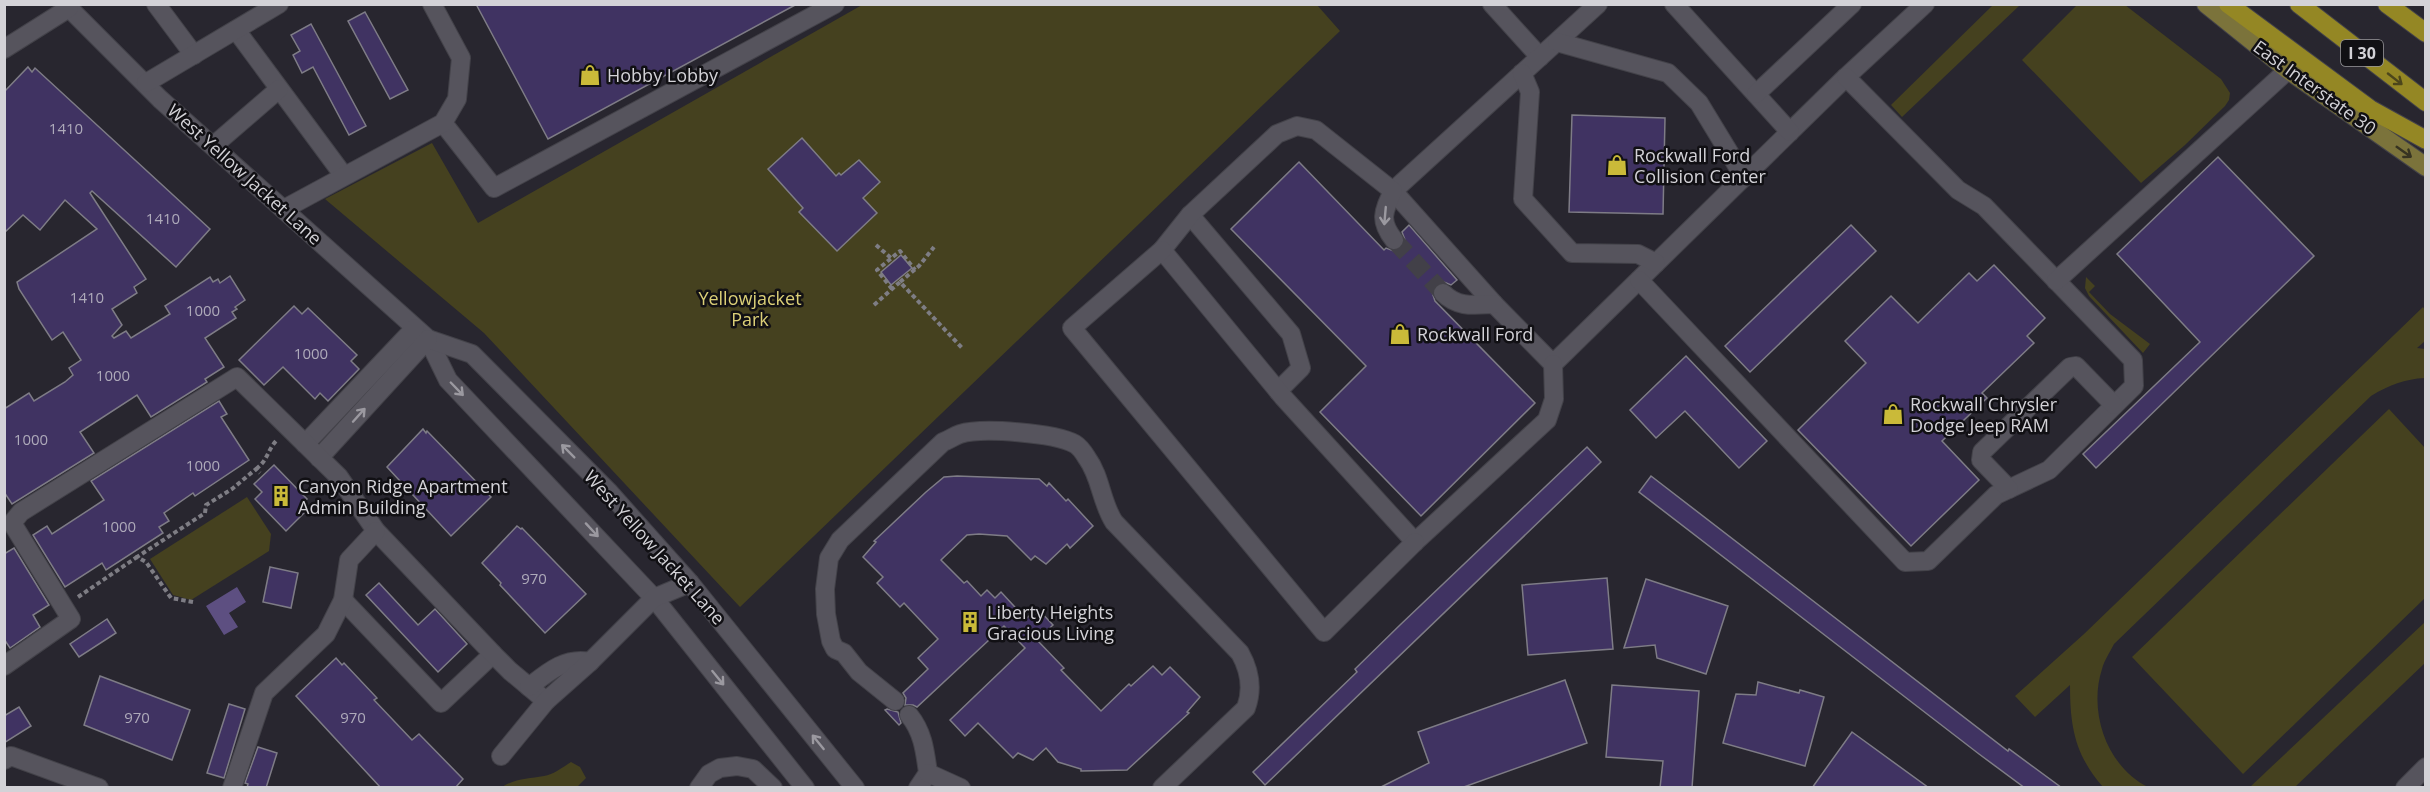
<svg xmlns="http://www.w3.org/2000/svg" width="2430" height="792" viewBox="0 0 2430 792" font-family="'Open Sans',sans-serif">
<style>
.green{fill:#45411f}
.water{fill:#5d4f81}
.building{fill:#403362;stroke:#7e7c86;stroke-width:1.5}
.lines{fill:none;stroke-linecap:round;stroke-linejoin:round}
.minor-tunnel{stroke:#424048;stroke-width:18;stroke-dasharray:18 9;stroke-linecap:butt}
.minor-casing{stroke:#434249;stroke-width:20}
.major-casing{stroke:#434249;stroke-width:20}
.highway-casing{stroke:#434249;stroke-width:20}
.path{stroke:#7e7d84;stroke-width:4;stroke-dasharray:4.5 3;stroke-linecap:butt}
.minor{stroke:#56545d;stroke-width:18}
.major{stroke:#7b733b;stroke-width:18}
.highway{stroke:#948724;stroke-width:18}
.oneway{stroke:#4c461b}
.oneway2{stroke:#363322}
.oneway3{stroke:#9b99a0}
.labels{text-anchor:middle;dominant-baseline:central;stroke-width:5;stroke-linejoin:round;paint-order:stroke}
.number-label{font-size:15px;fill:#aeaaba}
.shield{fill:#111014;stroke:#99989c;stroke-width:1.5}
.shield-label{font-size:16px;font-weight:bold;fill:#d3d2d7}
.poi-label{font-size:18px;fill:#d3d2d7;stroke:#111014;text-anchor:start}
.street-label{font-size:18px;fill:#d3d2d7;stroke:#111014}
.park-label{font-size:18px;fill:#dbcf77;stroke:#111014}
</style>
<rect width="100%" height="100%" fill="#28262f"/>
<g class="green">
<path d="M862,5H1317L1340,31L740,607L484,333L325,199L432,143L478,223Z"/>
<path d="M1993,5H2020L1902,117L1891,105Z"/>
<path d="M2077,5H2125L2221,79L2230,93L2229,100L2225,106L2185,145L2141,183L2022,60Z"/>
<path d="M2086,277L2095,286L2089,292L2110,314L2150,344L2143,353L2089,296L2085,288Z"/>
<path d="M2423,307L2425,310V341L2417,348L2425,349V378C2405,379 2389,385 2371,396L2114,644C2110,652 2104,661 2102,669C2088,712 2107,767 2148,787H2103C2075,755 2070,727 2070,685L2035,717L2015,696L2084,634Z"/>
<path d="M2389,409L2425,448V598L2243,774L2132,657Z"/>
<path d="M247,497L271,534L269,551L191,600L173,595L150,559Z"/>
<path d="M2425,622V663L2295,787H2250Z"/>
<path d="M571,762L580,767L586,778L577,787H502C516,778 529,779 544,776C553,775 563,767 571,762Z"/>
</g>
<path class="water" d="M237,587L246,602L229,613L238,627L224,635L206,606Z"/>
<g class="building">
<path d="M476,4H797L548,139Z"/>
<path d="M365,12L408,90L390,99L348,21Z"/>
<path d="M311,24L366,126L349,135L313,67L302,73L293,55L300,51L291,35Z"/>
<path d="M28,67L32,72L35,68L210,229L176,267L92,191L90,193L146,279L134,287L137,293L112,309L122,325L112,336L114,338L126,331L131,338L170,314L165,306L210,277L213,282L218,279L220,283L230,276L245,300L235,307L237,309L232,312L236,318L205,338L224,367L205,379L207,382L151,417L137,395L80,432L94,453L12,504L4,492V409L29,393L34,401L65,382L73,375L69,368L81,360L63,332L52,340L19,289L17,282L97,229L65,200L40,230L23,215L4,233V92Z"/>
<path d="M1572,115L1665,118L1663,214L1569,212Z"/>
<path d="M802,138L836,176L839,173L841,175L859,160L880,182L863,198L877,213L837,251L799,212L803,208L768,169Z"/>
<path d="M2218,157L2314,256L2096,468L2083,454L2200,342L2117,254Z"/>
<path d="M1299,162L1384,250L1386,248L1394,251L1401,249L1405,240L1402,232L1409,225L1457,280L1451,285L1444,282L1435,285L1432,292L1435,301L1535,403L1421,516L1320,412L1366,366L1231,229Z"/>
<path d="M1851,225L1876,251L1750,372L1725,346Z"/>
<path d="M901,255L912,268L891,285L881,272Z"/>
<path d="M1994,265L2045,318L2027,336L2034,343L1982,393L1987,398L1942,441L1979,480L1911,546L1798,430L1866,363L1845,341L1891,296L1918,323L1969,273L1977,281Z"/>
<path d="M294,306L302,314L308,308L357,355L351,361L359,369L328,401L320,393L315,399L283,367L264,385L239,360Z"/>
<path d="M1686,356L1767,441L1739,468L1685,411L1656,438L1630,410Z"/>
<path d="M219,401L227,414L221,417L249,460L195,496L193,493L164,513L169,521L159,527L163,533L106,570L102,563L65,587L33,535L47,526L52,534L104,500L91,481Z"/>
<path d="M423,429L426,433L427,431L491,497L451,536L387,467Z"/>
<path d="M1587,447L1601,462L1265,785L1253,772L1357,672L1355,669L1400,625Z"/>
<path d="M274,465L307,499L300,506L305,512L286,531L255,499L262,492L254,484Z"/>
<path d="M957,476L1039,479L1047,486L1049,483L1066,501L1068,499L1093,526L1070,548L1067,544L1046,564L1035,556L1031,560L1007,536L979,534L967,535L941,560L964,583L967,581L981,596L987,590L995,598L1001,592L1026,619L1037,608L1053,625L1037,640L1064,668L1061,670L1101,711L1129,684L1131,686L1153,666L1162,675L1170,667L1200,697L1187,712L1189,713L1127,770L1081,771V769L1058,762L1046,748L1033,760L1018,753L1013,758L978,723L965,736L950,720L1025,648L1004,626L917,707L913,705H905L906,698L903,693L928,669L918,658L938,639L904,603L900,607L877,583L883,577L863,557L876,542L874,541L926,492L944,477Z"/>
<path d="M1651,476L2008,751L2009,749L2062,788H2025L1979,754L1639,492Z"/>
<path d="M517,526L521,529L522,528L586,594L545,633L500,585L501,583L482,563Z"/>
<path d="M14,548L49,605L33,615L40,627L10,648L4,639V554Z"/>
<path d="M270,567L298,573L291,608L263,602Z"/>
<path d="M1607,578L1613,649L1528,655L1522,585Z"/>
<path d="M1646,579L1728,606L1706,674L1657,658L1655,645L1624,648Z"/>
<path d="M379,583L418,625L435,609L467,644L438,672L366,595Z"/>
<path d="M107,619L116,633L79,657L70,644Z"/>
<path d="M336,658L342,665L344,663L377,698L374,700L412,740L419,734L463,779L455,788H381L296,696Z"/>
<path d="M100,676L190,710L172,760L84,725Z"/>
<path d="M1565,680L1587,743L1461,788H1379L1429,763L1418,732Z"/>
<path d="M1758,682L1799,693L1800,690L1824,697L1805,766L1723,743L1736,694L1756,695Z"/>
<path d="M1612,685L1699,691L1692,788H1660L1663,761L1606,757Z"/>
<path d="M229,704L245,709L224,778L207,773Z"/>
<path d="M19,707L31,726L4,743V716Z"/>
<path d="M887,709L898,712L901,723L899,725L885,710Z"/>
<path d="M1852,732L1929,788H1812Z"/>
<path d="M258,747L277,753L266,788H247L248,784L245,783Z"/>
</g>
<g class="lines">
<path class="minor-tunnel" d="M1394,240L1443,293"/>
<defs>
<g id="minor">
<path d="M65,4L160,99L428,339L448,380L654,598L805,788"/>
<path d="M156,4L194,55"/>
<path d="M1492,4L1540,57"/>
<path d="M1598,4L1393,191L1494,304L1553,364L1846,77L1925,4"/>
<path d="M1674,4L1790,132"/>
<path d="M236,30L344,176"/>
<path d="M1557,42L1668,73L1699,103L1744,177"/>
<path d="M4,49L69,8"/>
<path d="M1522,73L1530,92L1523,199L1572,253L1638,254L1656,263"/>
<path d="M146,83L279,4"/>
<path d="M1756,94L1852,4"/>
<path d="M443,123L494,188L835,4"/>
<path d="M213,146L279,89"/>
<path d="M284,209L443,123L457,99L461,58L432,4"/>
<path d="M1190,215L1291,334L1301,368L1278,391"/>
<path d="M1394,240C1379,221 1383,212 1393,191L1316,130L1297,126L1277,134L1190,215L1162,250L1283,397L1415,542L1547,420L1554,399L1553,364"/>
<path d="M1162,250L1072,328L1324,632L1415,542"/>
<path d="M1639,280L1905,562L1928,561L1996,495L2049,470L2134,386L2133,360L1984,206L1958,190L1846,77"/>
<path d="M2056,281L2288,70"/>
<path d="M1443,293C1458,308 1474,305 1494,304"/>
<path d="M428,339L472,354L608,491L690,583L855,788"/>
<path d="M305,444L415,328"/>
<path d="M319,458L428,339"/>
<path d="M2009,489L1981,460L1982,452L2070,367L2076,366L2114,405"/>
<path d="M343,600L441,703L493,654"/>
<path d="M4,666L71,619L12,523L21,512L237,377L339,477L376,531L493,654L510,671L546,701"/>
<path d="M529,687C548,672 565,657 590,662"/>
<path d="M895,701L859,672L844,653L835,649L831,641L826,614L825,589L829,558L840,540L943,442C949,440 954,436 960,434C982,427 1055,433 1075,444C1080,447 1084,453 1087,458C1101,477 1101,502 1114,522L1240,653C1250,671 1253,689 1246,708L1162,788"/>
<path d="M909,715C923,732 925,751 928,773L918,788"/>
<path d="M501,756L546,701L590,662L654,598L690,583"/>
<path d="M4,760L11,756L99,788"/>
<path d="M928,773L961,788"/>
<path d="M232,788L264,693L326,634L343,600L349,560L376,531"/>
<path d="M699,788L709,774L720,768L737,766L753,769L773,788"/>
<path d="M2405,788L2426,767"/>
</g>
<path id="major" d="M2206,4L2288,70L2426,167"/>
<g id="highway">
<path d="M2228,4L2370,109L2426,140"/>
<path d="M2299,4L2426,102"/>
<path d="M2387,4L2426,33"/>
</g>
</defs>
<use href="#minor" class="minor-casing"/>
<use href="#major" class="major-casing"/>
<use href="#highway" class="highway-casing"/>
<g class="path">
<path d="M876,245L891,258"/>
<path d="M900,282L919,266L934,247"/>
<path d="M892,289L877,270L900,251L915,270"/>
<path d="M874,305L900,282L963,349"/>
<path d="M256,469C268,460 267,451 276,441"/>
<path d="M78,597L137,557"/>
<path d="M193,602L171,598L146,562L137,557L205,513L206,505L232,489L256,469L260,473"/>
</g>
<use href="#minor" class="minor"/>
<use href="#major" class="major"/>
<use href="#highway" class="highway"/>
</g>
<defs><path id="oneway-shaft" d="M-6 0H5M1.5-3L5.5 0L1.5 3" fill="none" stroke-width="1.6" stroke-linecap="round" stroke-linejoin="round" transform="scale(1.5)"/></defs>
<use class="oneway" href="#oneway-shaft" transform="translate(2395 79) rotate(38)"/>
<use class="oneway2" href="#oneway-shaft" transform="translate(2404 152) rotate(35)"/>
<g class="oneway3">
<use href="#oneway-shaft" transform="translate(1385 216) rotate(95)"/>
<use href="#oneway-shaft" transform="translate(457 389) rotate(46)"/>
<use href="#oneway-shaft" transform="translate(359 415) rotate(-48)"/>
<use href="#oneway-shaft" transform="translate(568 451) rotate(-135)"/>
<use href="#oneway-shaft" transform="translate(592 530) rotate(47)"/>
<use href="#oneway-shaft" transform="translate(718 678) rotate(51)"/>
<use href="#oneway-shaft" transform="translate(818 742) rotate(-129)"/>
</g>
<defs>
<symbol id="shop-bare" viewBox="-9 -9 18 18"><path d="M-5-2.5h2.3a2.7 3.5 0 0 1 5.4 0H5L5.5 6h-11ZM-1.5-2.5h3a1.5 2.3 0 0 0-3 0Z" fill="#caba39" stroke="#111014" stroke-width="2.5" paint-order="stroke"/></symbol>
<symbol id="building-bare" viewBox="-9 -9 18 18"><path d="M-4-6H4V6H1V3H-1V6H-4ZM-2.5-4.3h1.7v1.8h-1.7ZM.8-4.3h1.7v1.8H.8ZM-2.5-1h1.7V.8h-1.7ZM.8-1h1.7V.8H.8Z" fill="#caba39" stroke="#111014" stroke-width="2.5" paint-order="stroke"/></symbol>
</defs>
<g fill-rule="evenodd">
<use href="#shop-bare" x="575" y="60" width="30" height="30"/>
<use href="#shop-bare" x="1602" y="150" width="30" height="30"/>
<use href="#shop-bare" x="1385" y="319" width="30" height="30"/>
<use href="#shop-bare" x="1878" y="399" width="30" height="30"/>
<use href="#building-bare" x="266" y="481" width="30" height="30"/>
<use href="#building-bare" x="955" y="607" width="30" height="30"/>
</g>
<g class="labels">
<g class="number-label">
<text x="66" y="128">1410</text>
<text x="163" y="218">1410</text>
<text x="87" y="297">1410</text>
<text x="203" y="310">1000</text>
<text x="311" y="353">1000</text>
<text x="113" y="375">1000</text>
<text x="31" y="439">1000</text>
<text x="203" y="465">1000</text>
<text x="119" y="526">1000</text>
<text x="534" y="578">970</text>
<text x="137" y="717">970</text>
<text x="353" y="717">970</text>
</g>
<rect class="shield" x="2341" y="40" width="42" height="26" rx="4.5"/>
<g class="shield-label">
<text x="2362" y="53">I 30</text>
</g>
<g class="poi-label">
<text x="607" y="75">Hobby Lobby</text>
<text x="1634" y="155">Rockwall Ford<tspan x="1634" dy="21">Collision Center</tspan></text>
<text x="1417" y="334">Rockwall Ford</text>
<text x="1910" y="404">Rockwall Chrysler<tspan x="1910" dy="21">Dodge Jeep RAM</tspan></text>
<text x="298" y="486">Canyon Ridge Apartment<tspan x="298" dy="21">Admin Building</tspan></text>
<text x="987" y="612">Liberty Heights<tspan x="987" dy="21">Gracious Living</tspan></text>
</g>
<g class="street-label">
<text transform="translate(2315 87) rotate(36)">East Interstate 30</text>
<text transform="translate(245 174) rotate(42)">West Yellow Jacket Lane</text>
<text transform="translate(655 547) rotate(48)">West Yellow Jacket Lane</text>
</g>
<g class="park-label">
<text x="750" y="298">Yellowjacket<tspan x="750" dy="21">Park</tspan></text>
</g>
</g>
<rect width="2430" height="792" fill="none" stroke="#d3d2d7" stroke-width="12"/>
</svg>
